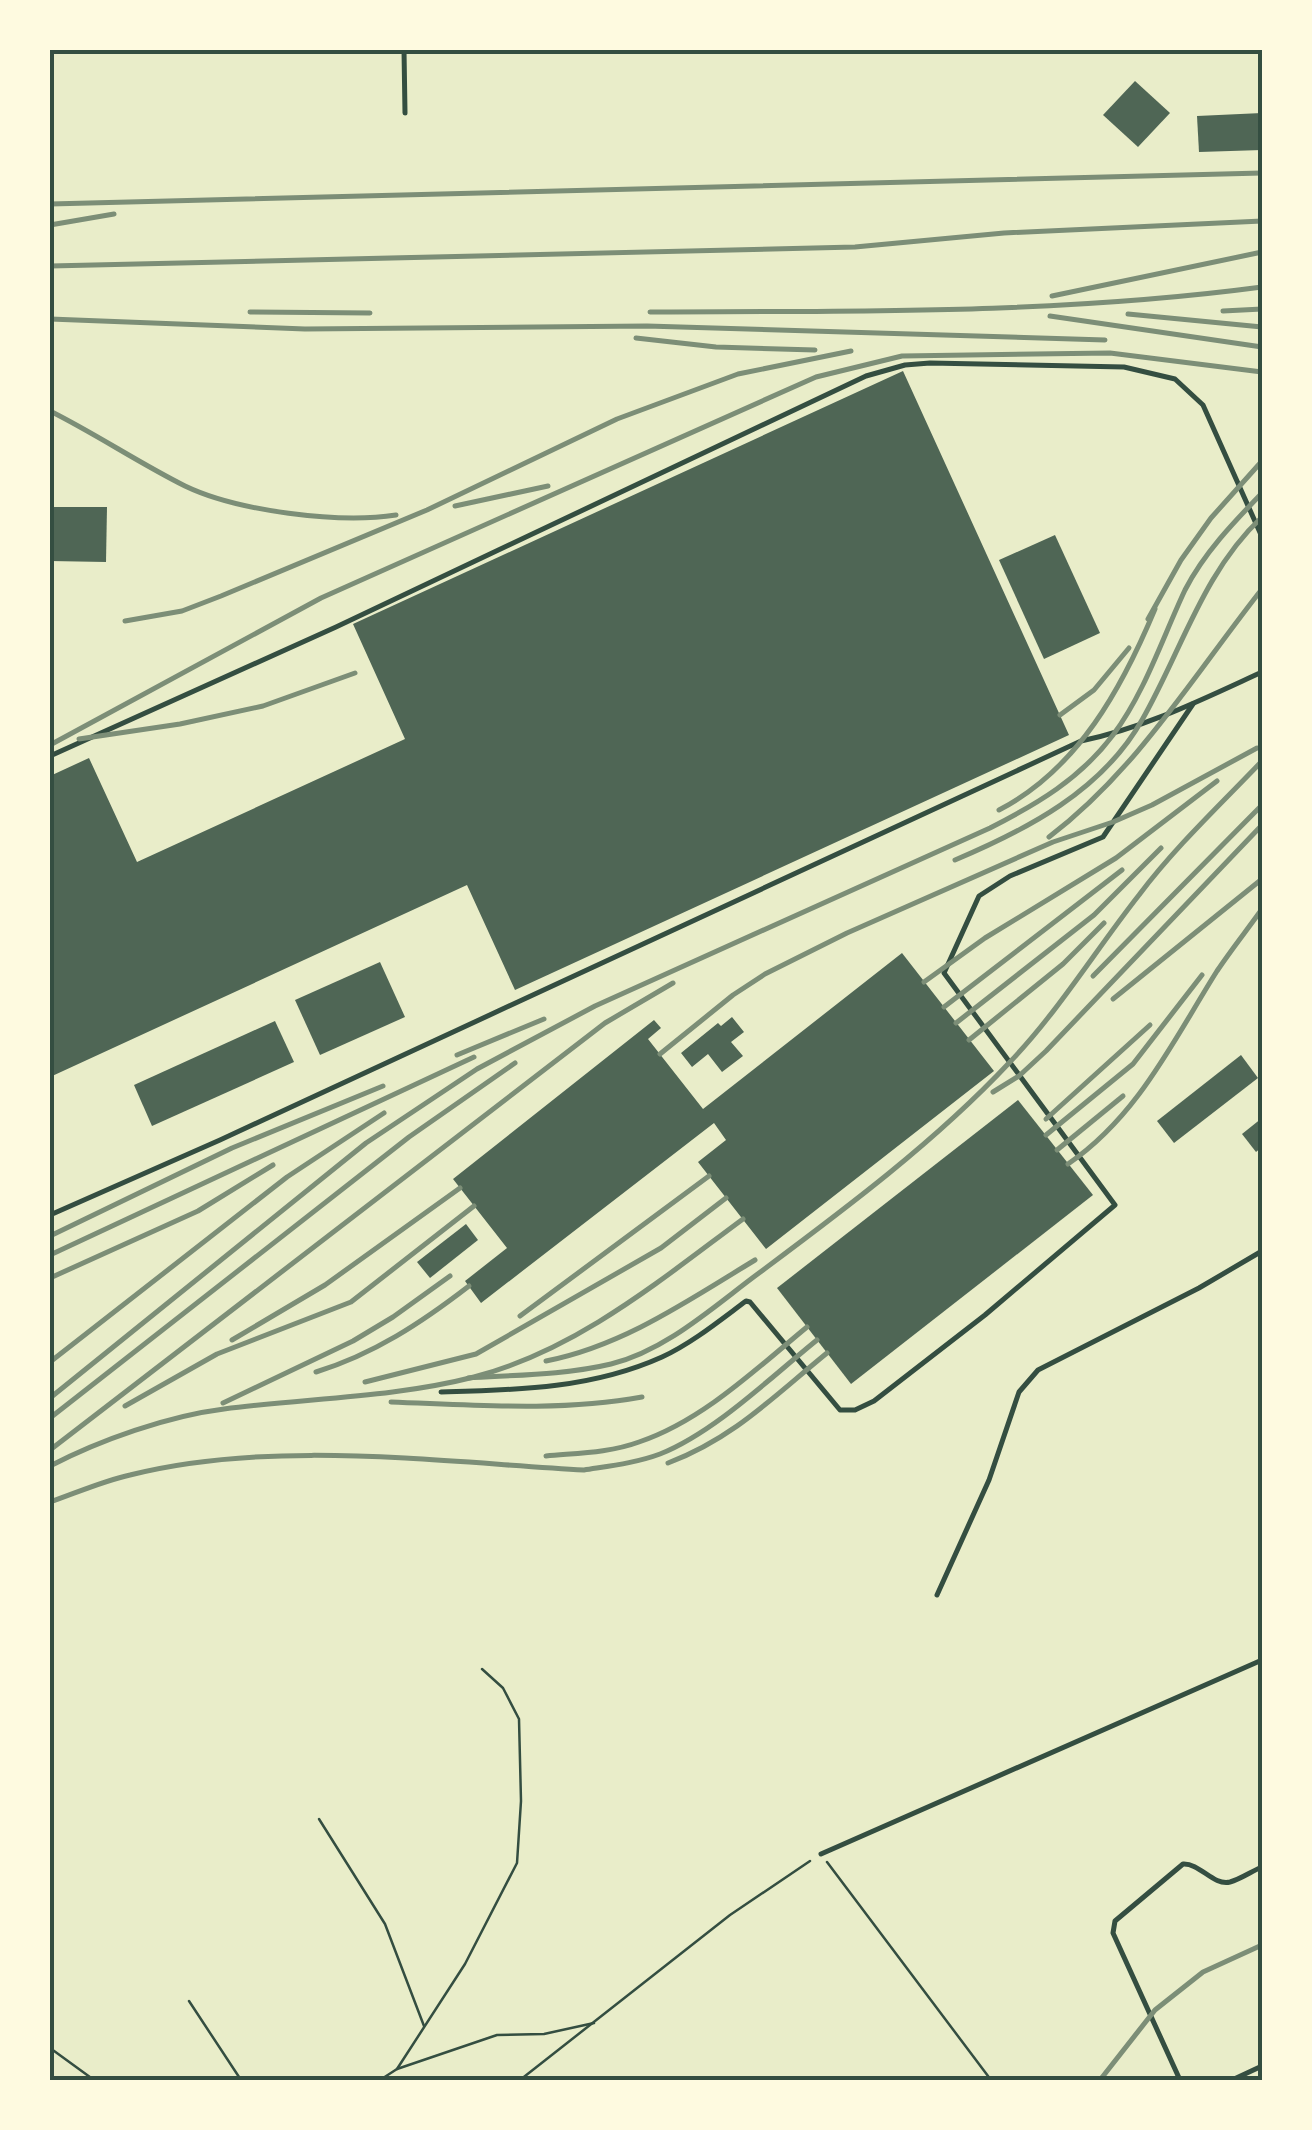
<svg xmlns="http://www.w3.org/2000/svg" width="1312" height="2130" viewBox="0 0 1312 2130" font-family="'PT Sans',sans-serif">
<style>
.building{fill:#4f6655}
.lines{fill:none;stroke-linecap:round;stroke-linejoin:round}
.path{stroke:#344e41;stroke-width:2.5}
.service{stroke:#344e41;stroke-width:5}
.rail{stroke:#7c8e77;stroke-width:5}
.neatline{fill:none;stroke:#344e41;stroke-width:4}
</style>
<rect width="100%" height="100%" fill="#e9edc9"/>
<g class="building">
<path d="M1135,81L1170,113L1138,147L1103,115Z"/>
<path d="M1262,113V150L1199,152L1197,116Z"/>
<path d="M903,371L1069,735L515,990L467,885L50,1077V776L89,758L137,862L405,739L353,624Z"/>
<path d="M50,507H107L106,562L50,561Z"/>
<path d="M1055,535L1100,633L1044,659L999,560Z"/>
<path d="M902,953L994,1071L766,1249L698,1162L726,1140L714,1123L481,1303L465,1281L507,1248L453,1179L654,1020L661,1028L648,1039L703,1109Z"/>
<path d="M380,962L405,1017L320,1055L295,1000Z"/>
<path d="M732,1017L744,1032L731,1042L743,1056L722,1072L708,1054L692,1067L681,1053L718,1023L721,1026Z"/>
<path d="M275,1021L294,1062L152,1126L134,1085Z"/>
<path d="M1241,1055L1258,1078L1174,1143L1157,1121Z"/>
<path d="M1018,1100L1093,1195L851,1384L777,1288Z"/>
<path d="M1262,1118V1147L1256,1152L1242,1134Z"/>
<path d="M466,1224L478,1240L430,1278L417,1262Z"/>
</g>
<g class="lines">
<g class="path">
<path d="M319,1819L385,1924L424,2026"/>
<path d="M827,1862L991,2080"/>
<path d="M189,2001L241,2080"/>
<path d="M50,2048L94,2080"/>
<path d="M397,2069L465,1964L517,1863L521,1801L519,1719L503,1688L482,1669"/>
<path d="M380,2080L397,2069L497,2035L544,2034L594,2023"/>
<path d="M520,2080L730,1915L810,1861"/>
</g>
<g class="service">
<path d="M404,50L405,113"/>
<path d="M50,756L336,627L866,376L905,365L930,363L1124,367L1175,379L1203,405L1262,537"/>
<path d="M50,1215L220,1140L1081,741C1145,728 1203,699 1262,672"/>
<path d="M441,1392C516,1390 591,1389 662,1357C692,1343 719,1321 746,1301L750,1302L840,1410H855L874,1401L985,1315L1115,1205L944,973L979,896L1010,876L1103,837L1193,704"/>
<path d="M937,1595L989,1480L1019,1392L1038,1370L1199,1288L1262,1251"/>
<path d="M821,1854L1262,1660"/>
<path d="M1180,2080L1113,1933L1115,1921L1183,1864C1200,1863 1213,1886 1230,1882C1241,1879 1252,1871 1262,1867"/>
<path d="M1232,2080L1262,2066"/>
</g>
<g class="rail">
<path d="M50,204L1262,173"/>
<path d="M50,225L114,214"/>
<path d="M50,266L855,247L1004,233L1262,221"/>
<path d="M1052,296L1262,252"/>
<path d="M1223,311L1262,309"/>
<path d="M250,312L370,313"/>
<path d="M650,312C855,311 1059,314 1262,287"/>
<path d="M1128,314L1262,327"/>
<path d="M1050,316L1262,347"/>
<path d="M50,319L305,329L647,326L1105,340"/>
<path d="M636,338L716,347L815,350"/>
<path d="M50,411C96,434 139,463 185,486C237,511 339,524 396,515"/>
<path d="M455,506L548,486"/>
<path d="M1148,619L1181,560L1211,518L1262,461"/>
<path d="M125,621L182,611L221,596L427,510L617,419L738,374L851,351"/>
<path d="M1060,715L1094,690L1129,648"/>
<path d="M79,739L180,724L263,706L355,673"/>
<path d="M50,745L321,598L816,377L902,356L1110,353L1262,372"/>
<path d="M999,810C1078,769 1122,688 1155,609"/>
<path d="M1049,837C1137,770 1194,675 1262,589"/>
<path d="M955,860C1026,830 1102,791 1142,720C1181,652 1203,572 1262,517"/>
<path d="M1093,976L1262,805"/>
<path d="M924,982L985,938L1116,858L1217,781"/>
<path d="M1113,999L1262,879"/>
<path d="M944,1007L1122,870"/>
<path d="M956,1023L1094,915L1161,848"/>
<path d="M969,1040L1063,964L1104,923"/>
<path d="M660,1054L733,995L765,974L847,933L1053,842L1113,822L1152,805L1257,748"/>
<path d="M457,1055L544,1019"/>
<path d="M993,1092L1019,1076L1046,1051L1262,825"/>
<path d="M1046,1119L1150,1025"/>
<path d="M1046,1135L1133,1064L1202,975"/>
<path d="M1057,1150L1123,1096"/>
<path d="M1068,1164C1138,1116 1173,1041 1217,971C1231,950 1247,930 1262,909"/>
<path d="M50,1236L232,1148L383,1086"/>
<path d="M50,1255L474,1057"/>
<path d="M50,1278L198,1211L273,1165"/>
<path d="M520,1316L709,1176"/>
<path d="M232,1340L325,1285L460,1188"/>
<path d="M546,1361C623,1346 689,1300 755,1260"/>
<path d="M50,1362L287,1177L384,1113"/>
<path d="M316,1372C374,1354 421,1323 469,1286"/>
<path d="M468,1378C515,1375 565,1375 611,1364C667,1350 714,1306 759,1273C845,1209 936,1141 1009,1063C1058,1012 1095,951 1139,895C1175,847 1221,804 1262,761"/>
<path d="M365,1382L476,1354L661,1248L726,1198"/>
<path d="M50,1398L366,1143L477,1069L595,1006L990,828C1037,804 1080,779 1113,735C1145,692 1162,639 1185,590C1204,553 1233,523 1262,493"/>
<path d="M391,1402C475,1405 559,1412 642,1397"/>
<path d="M223,1403L353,1341L393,1317L450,1276"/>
<path d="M125,1406L217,1354L351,1302L474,1206"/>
<path d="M50,1418L409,1137L515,1063"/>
<path d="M50,1450L605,1023L673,983"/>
<path d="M546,1456C577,1453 609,1453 639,1442C702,1421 756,1369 807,1327"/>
<path d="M668,1463C734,1438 774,1396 827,1353"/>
<path d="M50,1466C100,1440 168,1416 224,1409C307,1398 392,1398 474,1377C577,1350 659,1281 743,1219"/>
<path d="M50,1502C76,1493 103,1481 130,1475C272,1439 438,1462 584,1470C609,1466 636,1463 660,1454C715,1432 771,1377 817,1340"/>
<path d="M1100,2080L1155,2010L1203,1972L1262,1945"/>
</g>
</g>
<rect width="1312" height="2130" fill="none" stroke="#fefae0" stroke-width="105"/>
<rect x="52" y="52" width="1208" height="2026" class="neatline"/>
</svg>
